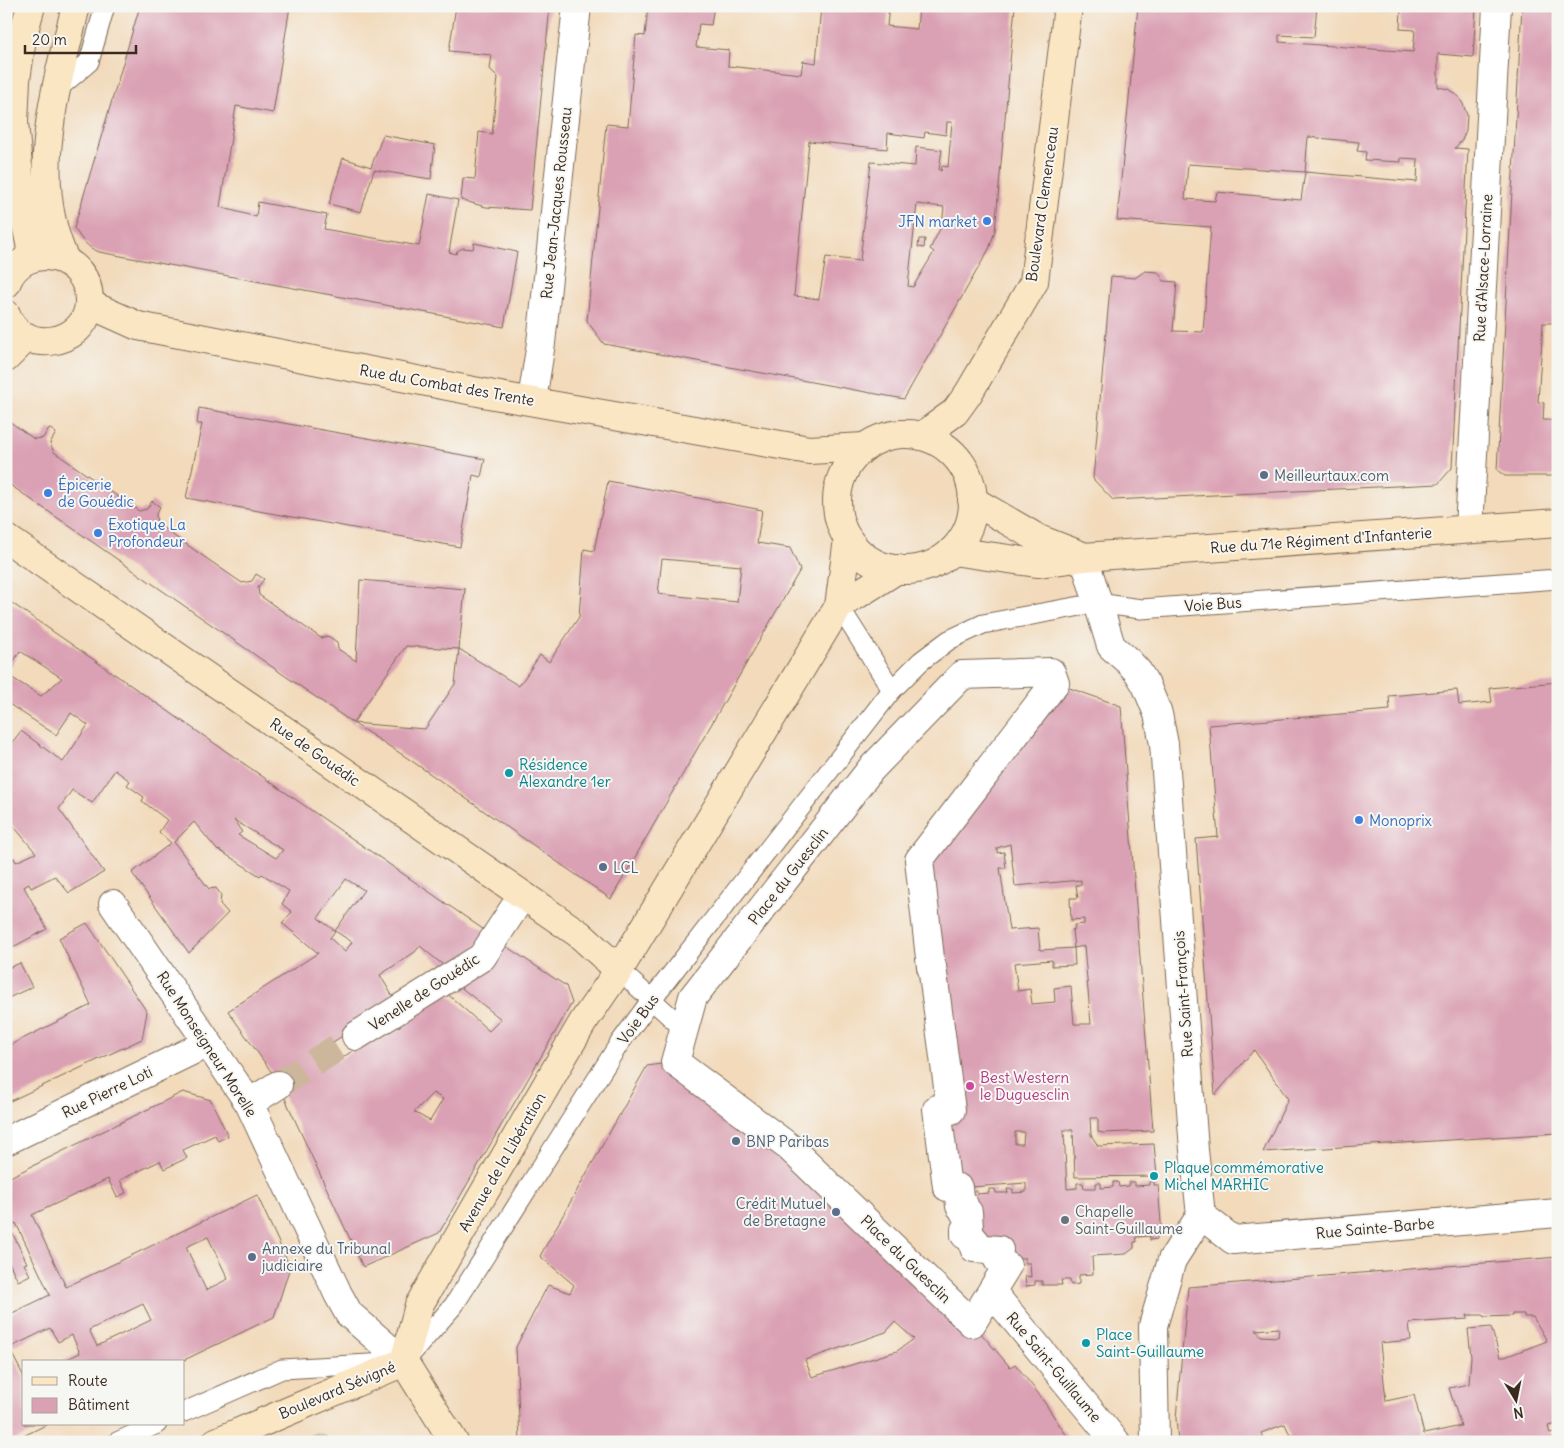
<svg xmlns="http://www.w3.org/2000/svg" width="1564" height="1448" viewBox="0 0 1564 1448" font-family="Delius,sans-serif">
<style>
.green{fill:#9cce7d;stroke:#6c7c4e}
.building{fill:#daa0b3;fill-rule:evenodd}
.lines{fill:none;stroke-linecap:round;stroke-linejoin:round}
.street-tunnel{stroke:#cdb79c;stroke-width:28;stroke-dasharray:28 14;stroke-linecap:butt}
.lane-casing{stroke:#7b6855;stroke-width:21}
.street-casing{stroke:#7b6855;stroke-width:30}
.secondary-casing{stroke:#7b6855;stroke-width:30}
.lane{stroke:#fff;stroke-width:19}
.street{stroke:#fff;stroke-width:28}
.secondary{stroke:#fbe6c4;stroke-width:28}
.shop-dot{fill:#3f7fe0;stroke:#f6f6f2;stroke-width:2}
.service-dot{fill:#5c6f8a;stroke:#f6f6f2;stroke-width:2}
.culture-dot{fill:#0f9aa8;stroke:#f6f6f2;stroke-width:2}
.hotel-dot{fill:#d1479c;stroke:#f6f6f2;stroke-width:2}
.worship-dot{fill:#6b7280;stroke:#f6f6f2;stroke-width:2}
.labels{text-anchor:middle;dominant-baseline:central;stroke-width:4;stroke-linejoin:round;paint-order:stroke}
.street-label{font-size:15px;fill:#3b2a1e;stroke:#f6f6f2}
.shop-label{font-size:15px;fill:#366cbe;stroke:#f6f6f2;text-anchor:start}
.service-label{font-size:15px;fill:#4e5e75;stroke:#f6f6f2;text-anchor:start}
.culture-label{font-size:15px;fill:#0d838f;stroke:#f6f6f2;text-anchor:start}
.hotel-label{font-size:15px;fill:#b23c85;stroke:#f6f6f2;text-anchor:start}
.worship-label{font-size:15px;fill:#5b616d;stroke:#f6f6f2;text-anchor:start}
</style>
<rect width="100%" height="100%" fill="#f6f6f2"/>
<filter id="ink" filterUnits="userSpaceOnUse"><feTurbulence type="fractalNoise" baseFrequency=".02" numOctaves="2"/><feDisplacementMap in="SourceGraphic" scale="10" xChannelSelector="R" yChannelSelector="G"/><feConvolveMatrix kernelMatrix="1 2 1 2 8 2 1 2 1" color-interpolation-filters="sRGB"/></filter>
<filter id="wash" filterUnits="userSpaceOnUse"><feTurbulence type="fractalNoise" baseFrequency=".0096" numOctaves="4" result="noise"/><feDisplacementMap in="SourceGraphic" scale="20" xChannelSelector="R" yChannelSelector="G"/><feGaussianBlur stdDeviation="1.12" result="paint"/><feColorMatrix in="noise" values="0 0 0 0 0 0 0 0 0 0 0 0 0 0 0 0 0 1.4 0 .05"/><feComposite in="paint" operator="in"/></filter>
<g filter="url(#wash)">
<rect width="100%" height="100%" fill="#f2dabb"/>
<path class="green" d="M316,1433L323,1435L331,1442H297Z"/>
<g id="blocks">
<g class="building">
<path d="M140,6H290L273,113L236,106L220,207L256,217L258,202L327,215L324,229L419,246L429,194L458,200L449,252L456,254L457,251L463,248L473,249L474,243L517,252L504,327L99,252L91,248L83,241L74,228Z"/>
<path d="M456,6H550L530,210L486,207L461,200L463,178L475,179L479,132L492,134L498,77L490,69L492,55L449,51Z"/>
<path d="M648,6H714L711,25L699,24L696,47L729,50L728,66L801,74L803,61L816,63L821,6H889L887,26L917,29L919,6H1015L995,231L989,249L904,399L604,344L587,321L606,124L628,126L636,35L645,36ZM947,122H952L948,167L942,166L941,171L939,170L942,150L916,147L915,166L871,162L860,261L826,257L819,299L794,296L809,141L887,149L888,133L924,138L925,132L946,135ZM917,204L944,207L942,225L930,249L934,252L913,287L908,286Z"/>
<path d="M1138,6H1317L1314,37L1279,35V42L1413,52L1415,30L1400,29L1401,9L1384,8V6H1476L1473,57L1438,54V87L1448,89L1458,96L1463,104L1467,115L1466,130L1462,140L1455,148L1468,149L1452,468L1438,484L1113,500L1093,479L1111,276L1135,278L1145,271L1158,272L1164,281L1177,282L1173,331L1203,332L1211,227L1117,220ZM1308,137L1359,142L1357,151L1366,152L1365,160L1401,162V158L1418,159L1417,182L1305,172ZM1188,164L1305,172L1301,200L1217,192L1215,201L1185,199Z"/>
<path d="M1522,6H1558V323H1543L1538,402L1544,403L1543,420H1558V476H1505L1497,470Z"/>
<path d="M383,135L435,145L431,179L374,170L361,212L329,204L343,158L371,167Z"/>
<path d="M919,239H925L924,248L918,247Z"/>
<path d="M199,408L485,459L481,477L473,475L460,547L186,498L202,424H197Z"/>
<path d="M6,419L34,439L43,438L49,428L56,433L50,443L54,452L139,511L147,509L152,501L160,507L156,514L157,524L242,583L252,581L256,574L264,579L258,587L259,595L321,638L328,636L337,642L338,649L356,661L360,580L465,589L459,649L406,646L353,723L425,729L455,684L459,649L519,686L540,655L549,662L579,617L584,549L594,551L608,481L762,510L757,543L790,548L800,570L611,899L406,757L353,723L6,482ZM662,559L741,566L737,602L658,594Z"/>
<path d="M6,599L490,934L448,969L420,946L415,952L380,975L396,1002L325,1047L336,1062L443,990L489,1031L501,1019L459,986L504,945L566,986L572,1003L439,1233L363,1267L275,1077L228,1011L318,953L282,923L292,912L282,904L289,891L262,874L260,876L219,850L218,851L194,822L174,842L209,889L216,888L221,895L220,904L228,913L189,953L132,873L171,843L159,832L167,820L142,801L144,797L127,785L130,781L115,770L92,803L72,790L59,809L104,872L69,893L55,876L31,888L29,884L24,887L47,929L11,948L6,938V862L14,858L16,862L36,853L6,817V750L21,731L63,762L88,725L71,713L56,735L6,702V674L41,696L62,678L20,651L6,674ZM234,820L283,850L276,858L238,835L242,832ZM346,879L364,890L335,931L318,918ZM335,931L352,942L345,952L330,938ZM433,1093L443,1099L430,1121L414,1112Z"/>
<path d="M1558,682V1133L1263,1152L1288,1099L1254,1050L1215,1095L1196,839L1218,837L1209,725L1390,710L1389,696L1457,690L1459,705L1492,702L1490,688Z"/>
<path d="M1055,683L1121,706L1153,1131L1103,1133L1098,1132V1118H1090L1091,1135L1098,1146L1154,1144L1157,1176L1075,1177L1073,1130H1064L1067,1189L1077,1188V1183H1083L1084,1188H1096V1183H1101V1188L1113,1187V1182H1118L1119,1187L1129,1186V1182H1135V1186L1149,1185V1182L1154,1181V1185H1158L1162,1235H1157V1239L1150,1240V1236L1136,1237L1137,1242H1134V1248L1126,1254L1092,1256L1093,1274L1079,1275V1284L1071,1285L1070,1280H1061L1062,1285H1042V1281H1035V1285L1026,1286L1025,1276L1031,1277L1030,1263H1025V1258H1013L1012,1245H1010L1009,1240L974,1248L972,1191H977V1194L989,1193V1189H995L996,1193H1008L1007,1189H1013V1193L1026,1192V1183L958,1188L919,860ZM1010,844L1015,886L1081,880V885H1076L1078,898H1070L1071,920L1084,919V924L1074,925L1075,929L1072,930L1074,948L1084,946L1091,1024H1074L1071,986L1054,988L1055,1002L1032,1004L1030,989L1018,991L1014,963L1052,960V966L1075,965L1074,948L1040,950L1038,928L1009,930L1000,868H1006L1004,852L997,853V848ZM1015,1132H1024L1023,1144H1015Z"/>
<path d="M87,923L147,1012L142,1039L6,1103V1047L91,1005L59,938Z"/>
<path d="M20,963L32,987L6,999V969Z"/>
<path d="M675,1062L973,1324L1010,1367L1015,1364L1038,1393L1071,1442H520L516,1347L548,1285L570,1293L574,1285L540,1256L647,1066ZM895,1322L914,1339L897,1351L812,1377L805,1360L886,1332Z"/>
<path d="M183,1092L211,1100L228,1136L218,1141L215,1135L183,1150L187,1158L164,1169L160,1161L120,1180L126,1193L117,1197L108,1179L32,1215L66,1287L257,1195L290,1267L274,1317L180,1362H61L80,1353L72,1335L58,1342L50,1328L9,1348L24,1377V1424H48L11,1442H6V1316L50,1295L16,1223L6,1228V1179ZM208,1237L228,1279L206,1290L186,1247ZM143,1304L151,1320L97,1346L89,1330Z"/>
<path d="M12,1232L27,1263L24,1264L30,1275L18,1281L6,1256V1235Z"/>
<path d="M1558,1257V1424L1548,1426L1550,1434L1558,1432V1442H1279L1290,1435L1285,1424L1261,1433L1265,1442H1178L1176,1418L1188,1287ZM1512,1314H1524V1317H1533L1547,1341L1505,1357H1500L1491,1327L1468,1329L1471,1357L1469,1384L1449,1388L1461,1426L1424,1434L1414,1395L1386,1401L1380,1343L1411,1340L1409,1323L1468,1319L1467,1315H1483L1484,1317L1512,1316ZM1279,1328L1278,1337L1261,1336L1256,1330Z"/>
</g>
</g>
</g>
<g filter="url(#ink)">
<use href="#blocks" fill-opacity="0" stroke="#7b6855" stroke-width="1"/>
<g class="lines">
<path class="street-tunnel" d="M278,1085L356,1036"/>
<defs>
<g id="lane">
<path d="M55,91L89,62L105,6"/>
<path d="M839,606L892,690"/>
<path d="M619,970L684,1029"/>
<path d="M184,1412L282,1369L404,1362L454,1305L619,1044L652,999L892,690L921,661L949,640L983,624L1097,603L1141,609L1558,579"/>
<path d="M117,1442L157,1424"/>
</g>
<g id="street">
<path d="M532,400L541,343L577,6"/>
<path d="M1469,529L1497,6"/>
<path d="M1084,557L1111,646L1129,662L1138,672L1146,685L1158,714L1164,744L1194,1150L1201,1215L1172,1260L1153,1326L1155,1442"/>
<path d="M1051,672L1055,683L919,860L931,967L932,966L951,1110H948V1107L937,1109L947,1187L958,1188L960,1206L964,1205V1212H968L969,1228L965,1229V1235L969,1234L976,1242L974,1248L999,1250L997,1254L998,1260L1007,1266L972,1323L789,1147L675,1062L693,997L871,769L962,675Z"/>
<path d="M113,904L249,1103L338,1294L349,1314L404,1362"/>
<path d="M356,1036L482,957L522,896"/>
<path d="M249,1103L278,1085"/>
<path d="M6,1141L208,1043"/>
<path d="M1201,1215L1233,1240L1558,1213"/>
<path d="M992,1292L1116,1442"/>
</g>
<g id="secondary">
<path d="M28,259L31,248L21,200L14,122L16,80L22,38L31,6"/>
<path d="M65,260C27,179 56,88 76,6"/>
<path d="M6,284C23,237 91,253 89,303C87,347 19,356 6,314"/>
<path d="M89,304L138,326L494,395L809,450L865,447"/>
<path d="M6,358L27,337"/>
<circle cx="905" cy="502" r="68"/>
<path d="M922,436L955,412L968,394L1034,282L1068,6"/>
<path d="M972,500L1039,539L1080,555"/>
<path d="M6,538L579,934L619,970"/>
<path d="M952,551L1037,563L1084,557L1558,523"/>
<path d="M839,606L898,569"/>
<path d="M404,1362L419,1305L583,1022L619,970L839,606L848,539"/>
<path d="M404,1362L454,1442"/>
<path d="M216,1442L404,1362"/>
</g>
</defs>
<use href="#lane" class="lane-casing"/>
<use href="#street" class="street-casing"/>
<use href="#secondary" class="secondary-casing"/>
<use href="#lane" class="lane"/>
<use href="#street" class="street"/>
<use href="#secondary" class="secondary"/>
</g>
</g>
<g class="shop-dot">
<circle cx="987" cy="221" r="5"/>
<circle cx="48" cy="493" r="5"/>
<circle cx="98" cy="533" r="5"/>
<circle cx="1359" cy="820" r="5"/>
</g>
<g class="service-dot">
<circle cx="1264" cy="475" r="5"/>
<circle cx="603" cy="867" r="5"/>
<circle cx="736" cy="1141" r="5"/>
<circle cx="836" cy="1212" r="5"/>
<circle cx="252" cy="1257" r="5"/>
</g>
<g class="culture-dot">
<circle cx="509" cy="773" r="5"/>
<circle cx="1154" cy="1176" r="5"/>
<circle cx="1086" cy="1343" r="5"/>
</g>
<circle class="hotel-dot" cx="970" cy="1086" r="5"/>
<circle class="worship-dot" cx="1065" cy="1220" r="5"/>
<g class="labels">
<g class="street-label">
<text transform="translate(556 203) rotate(-84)">Rue Jean-Jacques Rousseau</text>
<text transform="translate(1042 204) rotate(-82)">Boulevard Clemenceau</text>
<text transform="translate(1483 268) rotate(-87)">Rue d'Alsace-Lorraine</text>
<text transform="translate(447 385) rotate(10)">Rue du Combat des Trente</text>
<text transform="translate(1321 540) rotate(-4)">Rue du 71e Régiment d'Infanterie</text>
<text transform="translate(1213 604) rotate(-4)">Voie Bus</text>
<text transform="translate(315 752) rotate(35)">Rue de Gouédic</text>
<text transform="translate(788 876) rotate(-52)">Place du Guesclin</text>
<text transform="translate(424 992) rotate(-33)">Venelle de Gouédic</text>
<text transform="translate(1183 994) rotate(-94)">Rue Saint-François</text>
<text transform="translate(638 1019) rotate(-54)">Voie Bus</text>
<text transform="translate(207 1044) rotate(57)">Rue Monseigneur Morelle</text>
<text transform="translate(107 1092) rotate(-26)">Rue Pierre Loti</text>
<text transform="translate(502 1162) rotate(-60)">Avenue de la Libération</text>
<text transform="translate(1375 1228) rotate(-5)">Rue Sainte-Barbe</text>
<text transform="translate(906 1259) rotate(44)">Place du Guesclin</text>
<text transform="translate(1054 1367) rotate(50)">Rue Saint-Guillaume</text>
<text transform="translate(337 1390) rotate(-23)">Boulevard Sévigné</text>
</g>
<g class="shop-label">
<text x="977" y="221" text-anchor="end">JFN market</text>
<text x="58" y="484">Épicerie<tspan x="58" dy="17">de Gouédic</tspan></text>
<text x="108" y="524">Exotique La<tspan x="108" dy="17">Profondeur</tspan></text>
<text x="1369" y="820">Monoprix</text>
</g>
<g class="service-label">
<text x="1274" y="475">Meilleurtaux.com</text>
<text x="613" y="867">LCL</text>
<text x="746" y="1141">BNP Paribas</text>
<text x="826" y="1203" text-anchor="end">Crédit Mutuel<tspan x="826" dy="17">de Bretagne</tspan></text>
<text x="262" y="1248">Annexe du Tribunal<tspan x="262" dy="17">judiciaire</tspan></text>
</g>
<g class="culture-label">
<text x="519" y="764">Résidence<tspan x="519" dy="17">Alexandre 1er</tspan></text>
<text x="1164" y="1167">Plaque commémorative<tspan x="1164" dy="17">Michel MARHIC</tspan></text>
<text x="1096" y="1334">Place<tspan x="1096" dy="17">Saint-Guillaume</tspan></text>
</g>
<g class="hotel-label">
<text x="980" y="1077">Best Western<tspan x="980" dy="17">le Duguesclin</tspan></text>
</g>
<g class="worship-label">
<text x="1075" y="1211">Chapelle<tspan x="1075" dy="17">Saint-Guillaume</tspan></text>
</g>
</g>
<rect width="1564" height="1448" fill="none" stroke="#f6f6f2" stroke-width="25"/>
<rect x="22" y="1360" width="162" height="65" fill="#f6f6f2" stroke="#aba49d"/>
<rect x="32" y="1377" width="25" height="8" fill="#fbe6c4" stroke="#aba49d"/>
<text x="68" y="1386" font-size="15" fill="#3b2a1e">Route</text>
<rect x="32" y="1398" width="25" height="15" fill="#daa0b3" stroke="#aba49d"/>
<text x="68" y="1410" font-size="15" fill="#3b2a1e">Bâtiment</text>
<g transform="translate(1516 1400) rotate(170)" stroke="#f6f6f2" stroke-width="4" paint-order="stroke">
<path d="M0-4L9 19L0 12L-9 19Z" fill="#3b2a1e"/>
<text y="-8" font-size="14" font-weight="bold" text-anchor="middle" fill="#3b2a1e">N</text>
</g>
<path d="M25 45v8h111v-8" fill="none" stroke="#3b2a1e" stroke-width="2.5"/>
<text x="32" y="45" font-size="15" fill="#3b2a1e" stroke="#f6f6f2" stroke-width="4" paint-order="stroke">20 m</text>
</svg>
